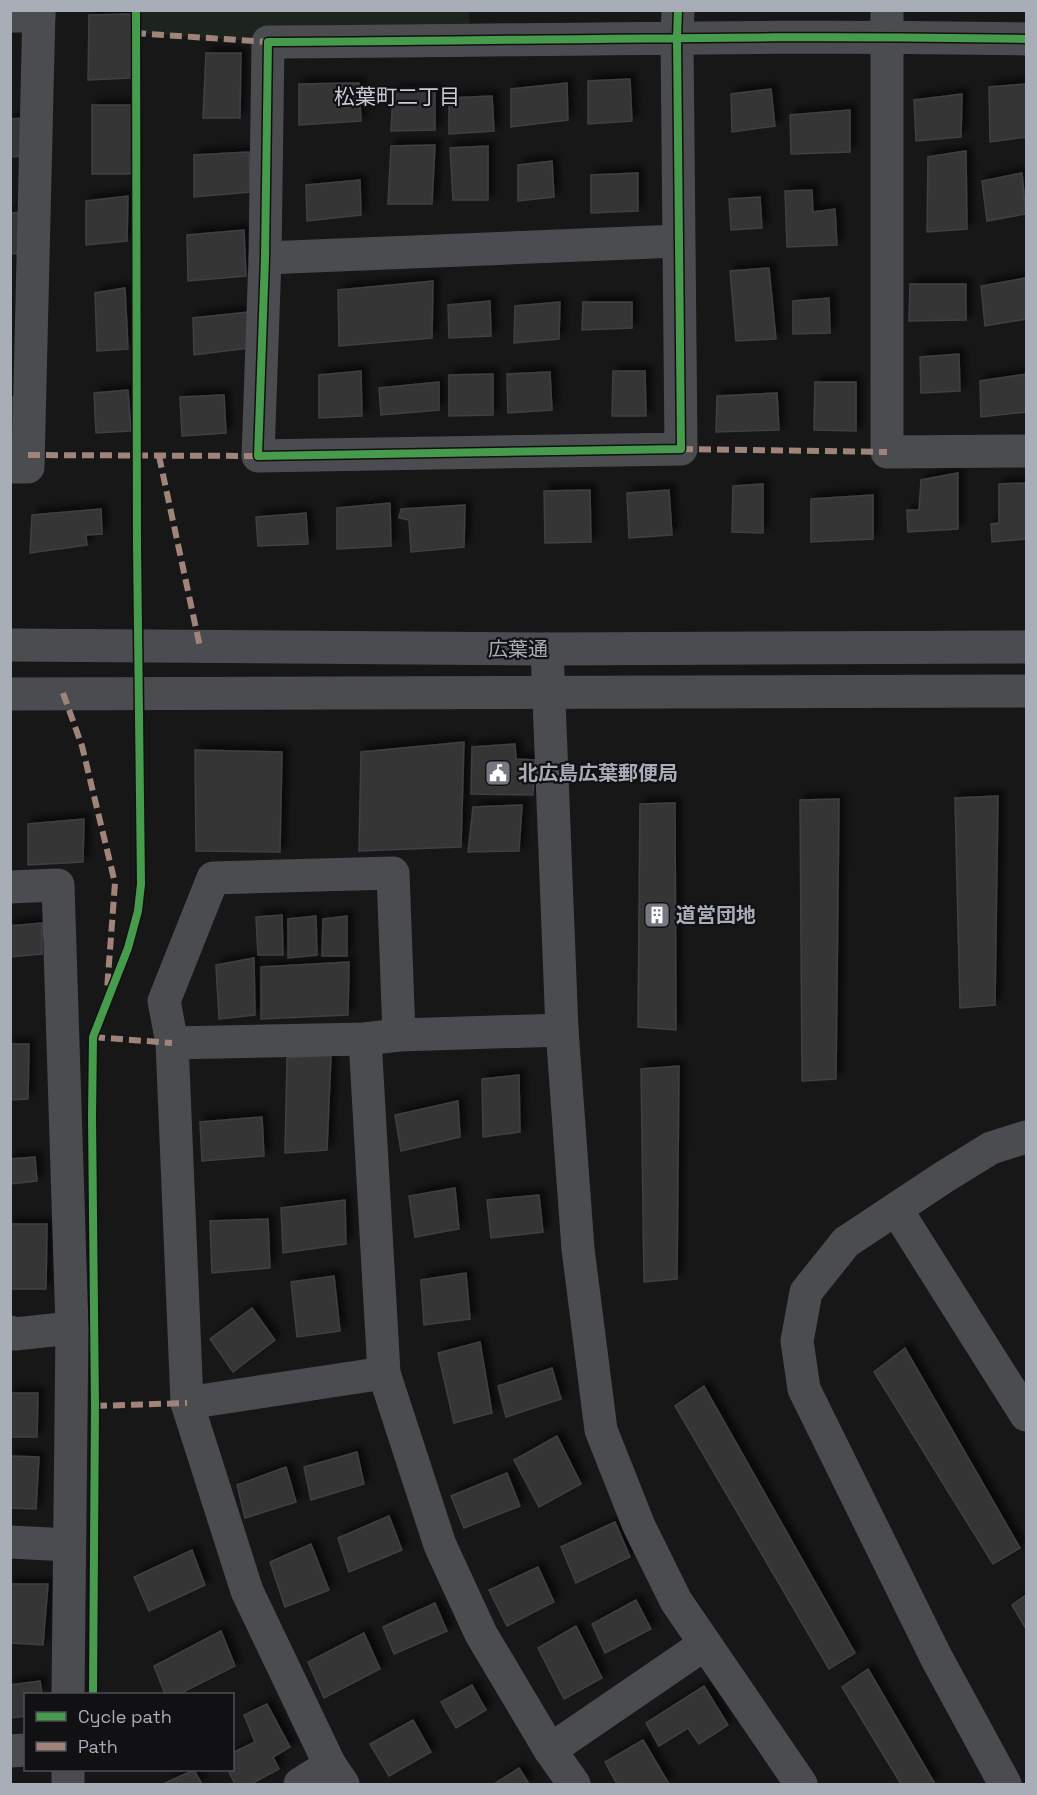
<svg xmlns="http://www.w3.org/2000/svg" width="1037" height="1795" viewBox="0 0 1037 1795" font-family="'Space Grotesk','Noto Sans JP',sans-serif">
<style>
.green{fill:#1d241e}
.building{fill:#353536;stroke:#3f4043;stroke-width:1.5;filter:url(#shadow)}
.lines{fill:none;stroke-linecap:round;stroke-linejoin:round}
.minor{stroke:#4b4c50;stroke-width:33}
.tertiary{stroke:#4b4c50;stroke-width:33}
.quiet{stroke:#a18479;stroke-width:6;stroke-dasharray:12 6;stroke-linecap:butt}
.cycleway-casing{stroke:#111113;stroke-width:11}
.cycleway{stroke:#469c4c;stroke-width:8}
.labels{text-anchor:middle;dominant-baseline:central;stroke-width:4.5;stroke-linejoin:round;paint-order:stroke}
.street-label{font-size:20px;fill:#a8adb8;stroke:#111113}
.poi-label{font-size:20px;font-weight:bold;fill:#a8adb8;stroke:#111113;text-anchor:start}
.neighbourhood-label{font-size:21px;fill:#c9ccd4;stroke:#111113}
</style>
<defs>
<filter id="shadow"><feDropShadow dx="5.5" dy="-5.5" stdDeviation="3" flood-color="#0009"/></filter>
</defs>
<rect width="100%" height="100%" fill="#171717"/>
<path class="green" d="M136,11H469L470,41L268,42L134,33Z"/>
<g class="building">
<path d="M131,14V78L88,80L89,15Z"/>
<path d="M206,53H241L240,118H203Z"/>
<path d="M630,79L632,121L588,124V81Z"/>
<path d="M359,83L361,121L299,125V84Z"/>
<path d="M567,83L568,120L511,127V89Z"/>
<path d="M1026,84V137L990,142L989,87Z"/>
<path d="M771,89L775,126L732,132L731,94Z"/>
<path d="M435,90V130L391,131L393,91Z"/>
<path d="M962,94L961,137L916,141L914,100Z"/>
<path d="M492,96L494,131L449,134V98Z"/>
<path d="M92,105H133L134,174H92Z"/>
<path d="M850,110V152L791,154L790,115Z"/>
<path d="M24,118L25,156L10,157V119Z"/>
<path d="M435,145L432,204H388L391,146Z"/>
<path d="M488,146V200H453L450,148Z"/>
<path d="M966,151L967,229L927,232L928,157Z"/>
<path d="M249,152L250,192L194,197V155Z"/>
<path d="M552,161L554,197L518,201V165Z"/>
<path d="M638,173V211L591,213V175Z"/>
<path d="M1022,173L1026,214L987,221L982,181Z"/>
<path d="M360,180L361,215L307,221L306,185Z"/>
<path d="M812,190L813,212L835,209L837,245L787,247L785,191Z"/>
<path d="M128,196L127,241L86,245V201Z"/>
<path d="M760,197L762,228L731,230L729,199Z"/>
<path d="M25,212V253L10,254V213Z"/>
<path d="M244,230L246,276L188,281L187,235Z"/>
<path d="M769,268L776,339L736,341L730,271Z"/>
<path d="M1026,278V319L985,326L981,286Z"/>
<path d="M433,281L432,338L339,346L338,290Z"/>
<path d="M910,284H966V320L909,321Z"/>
<path d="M125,288L128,349L97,351L95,293Z"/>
<path d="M829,298L830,333L793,334V301Z"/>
<path d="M490,301L491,336L449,338L448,305Z"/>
<path d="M560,302L559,339L514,343L515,306Z"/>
<path d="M583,302H632V328L582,330Z"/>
<path d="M248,312L249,348L194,355L193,318Z"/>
<path d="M959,354L960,391L921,393L920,357Z"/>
<path d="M361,371L362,416L319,418V375Z"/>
<path d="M613,371H645L646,416H612Z"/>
<path d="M550,372L552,410L508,413L507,374Z"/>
<path d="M493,374V415L449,416V375Z"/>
<path d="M1026,374V412L981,417L980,381Z"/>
<path d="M439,382V410L381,415L379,388Z"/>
<path d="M815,382H856V431L814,430Z"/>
<path d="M128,390L131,431L96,433L94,393Z"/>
<path d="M777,393L779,430L716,432L717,396Z"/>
<path d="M224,395L226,433L182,436L180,397Z"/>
<path d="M15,397V441H10V398Z"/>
<path d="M958,473V529L908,532L907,510H919L921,480Z"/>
<path d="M1026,483V539L992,542L991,524L999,523V484Z"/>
<path d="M763,484V533L732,532L733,486Z"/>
<path d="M590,490L591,542L545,543L544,491Z"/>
<path d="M669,490L672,535L629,538L627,493Z"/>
<path d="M873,495V539L811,542V499Z"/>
<path d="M390,503L391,546L337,549V508Z"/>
<path d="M465,505L464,547L411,552L409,520L399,518L401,509Z"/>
<path d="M101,509L102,534L86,535L87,545L30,553L32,515Z"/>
<path d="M306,513L308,544L258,546L256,517Z"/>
<path d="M464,742L461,847L359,851L361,752Z"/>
<path d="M515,744L516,759L535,760L533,795L471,794L472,747Z"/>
<path d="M195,750L282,752L280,852L196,851Z"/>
<path d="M998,796L995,1005L960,1008L955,798Z"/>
<path d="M839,799L836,1079L802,1081L800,800Z"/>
<path d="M675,803L676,1030L638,1027L640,804Z"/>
<path d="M522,805L519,851L468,852L473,807Z"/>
<path d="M84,819L83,862L28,865V824Z"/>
<path d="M282,915L283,955H258L256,917Z"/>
<path d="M316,916L317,955L288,958V919Z"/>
<path d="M347,916V956H322L323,919Z"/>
<path d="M42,923V954L10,957V926Z"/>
<path d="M254,958L255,1015L219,1019L216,965Z"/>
<path d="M349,962L348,1015L261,1019V967Z"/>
<path d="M10,1044H29L28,1099L10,1100Z"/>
<path d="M331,1055L327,1150L285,1153L287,1058Z"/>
<path d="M679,1066L677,1279L644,1282L641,1069Z"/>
<path d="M519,1075L520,1132L483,1137L482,1079Z"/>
<path d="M458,1101L460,1137L401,1151L395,1115Z"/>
<path d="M262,1117L264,1156L202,1161L200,1122Z"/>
<path d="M35,1157L37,1181L10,1184V1159Z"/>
<path d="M455,1188L459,1229L415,1237L409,1196Z"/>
<path d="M539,1195L543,1232L491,1238L487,1200Z"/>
<path d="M345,1200L346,1244L283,1253L281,1208Z"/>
<path d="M268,1219L270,1268L212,1273L210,1221Z"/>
<path d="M10,1224H47L46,1289H10Z"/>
<path d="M466,1273L470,1319L424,1325L421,1280Z"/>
<path d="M334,1276L340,1331L297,1337L291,1282Z"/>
<path d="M252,1308L275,1340L233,1372L210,1339Z"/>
<path d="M480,1342L492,1413L454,1423L438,1353Z"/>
<path d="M905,1348L1020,1548L993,1564L874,1372Z"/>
<path d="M552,1368L561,1399L506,1417L498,1386Z"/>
<path d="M704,1386L855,1653L829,1669L675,1406Z"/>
<path d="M10,1393H38L37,1437H10Z"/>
<path d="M557,1436L581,1484L539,1507L514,1460Z"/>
<path d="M357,1452L364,1484L311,1500L304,1467Z"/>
<path d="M10,1456L39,1457L36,1509L10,1508Z"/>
<path d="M286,1467L296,1502L245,1518L237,1485Z"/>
<path d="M507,1473L520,1506L464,1528L451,1496Z"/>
<path d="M389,1516L402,1550L349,1572L338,1538Z"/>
<path d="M615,1522L630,1557L576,1583L561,1547Z"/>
<path d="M311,1544L329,1590L285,1607L270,1562Z"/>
<path d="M192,1550L205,1585L149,1611L134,1577Z"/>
<path d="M538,1567L554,1602L507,1626L489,1590Z"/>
<path d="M10,1584H48L43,1645L10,1643Z"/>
<path d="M1026,1595V1629L1012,1605Z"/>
<path d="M636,1600L651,1629L605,1653L592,1624Z"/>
<path d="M435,1603L447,1631L394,1654L383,1627Z"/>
<path d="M576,1626L602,1678L564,1699L538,1648Z"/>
<path d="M221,1631L235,1666L179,1694H165L154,1666Z"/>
<path d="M364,1633L380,1669L324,1698L308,1662Z"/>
<path d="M868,1669L935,1784H901L842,1687Z"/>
<path d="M40,1681L42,1694H26V1716L10,1718V1685Z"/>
<path d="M472,1685L486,1710L456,1728L441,1702Z"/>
<path d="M704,1686L728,1725L699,1744L688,1728L659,1746L646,1723Z"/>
<path d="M267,1704L290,1747L273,1757L279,1769L251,1784H235L228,1770H232V1753L255,1742L244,1715Z"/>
<path d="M413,1720L431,1752L389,1776L370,1744Z"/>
<path d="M643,1740L669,1784H617L605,1762Z"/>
<path d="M519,1768L529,1784H494Z"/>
<path d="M194,1770L202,1784H163Z"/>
</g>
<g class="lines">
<g class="minor">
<path d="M678,10L677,37L681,449L258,456L265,258L268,42C521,41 774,34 1026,39"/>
<path d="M887,10V452L1026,451"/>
<path d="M10,16H39"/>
<path d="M265,258L678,241"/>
<path d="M10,467H28L39,10"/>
<path d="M547,649L562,1030L578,1249L601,1430L639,1526L676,1601L801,1784"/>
<path d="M10,887L58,885L72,1328L68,1694"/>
<path d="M365,1039L384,1373L440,1545L481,1634L550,1750L574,1784"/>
<path d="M172,1043L164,1001L213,878L393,873L399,1035"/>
<path d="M896,1209L1026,1415"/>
<path d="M10,1332L15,1334L72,1328"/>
<path d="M187,1403L384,1373"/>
<path d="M10,1542L69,1545"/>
<path d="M550,1750L705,1644"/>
<path d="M10,1751L26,1750"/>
<path d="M68,1770V1784"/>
<path d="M300,1784L330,1765"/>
<path d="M343,1784L330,1765L247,1591L187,1403L172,1043L365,1039L399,1035L562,1030"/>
<path d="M1005,1784L936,1657L804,1389L797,1341L806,1292L846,1242L944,1177L991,1148L1026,1137"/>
</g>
<g class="tertiary">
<path d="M10,645L547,649L1026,647"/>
<path d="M10,694L1026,691"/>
</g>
<g class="quiet">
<path d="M134,33L268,42"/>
<path d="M681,449L887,452"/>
<path d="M28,455L258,456"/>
<path d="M159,456L200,647"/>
<path d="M63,693L82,746L115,883L107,990"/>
<path d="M93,1037L172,1043"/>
<path d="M95,1406L187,1403"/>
</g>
<defs>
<g id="cycleway">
<path d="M678,10L677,37L681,449L258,456L265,258L268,42C521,41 774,34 1026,39"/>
<path d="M93,1694L95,1406L92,1117L93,1037L128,948L138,911L141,884L137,545L136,10"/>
</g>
</defs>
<use href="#cycleway" class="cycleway-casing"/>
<use href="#cycleway" class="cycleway"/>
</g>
<defs>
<symbol id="civic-square" viewBox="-11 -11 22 22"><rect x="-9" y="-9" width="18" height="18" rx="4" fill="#757880" stroke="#111113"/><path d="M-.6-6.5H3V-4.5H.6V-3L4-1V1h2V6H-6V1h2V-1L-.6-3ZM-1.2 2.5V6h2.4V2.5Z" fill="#fff"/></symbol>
<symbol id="building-square" viewBox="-11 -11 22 22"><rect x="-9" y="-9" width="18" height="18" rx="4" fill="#757880" stroke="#111113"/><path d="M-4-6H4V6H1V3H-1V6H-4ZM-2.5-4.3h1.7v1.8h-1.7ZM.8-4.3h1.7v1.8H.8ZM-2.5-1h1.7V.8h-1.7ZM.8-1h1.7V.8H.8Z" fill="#fff"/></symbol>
</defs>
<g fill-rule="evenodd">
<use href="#civic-square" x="483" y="758" width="30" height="30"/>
<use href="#building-square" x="642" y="900" width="30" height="30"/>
</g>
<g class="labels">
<g class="street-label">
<text x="518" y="649">広葉通</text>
</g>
<g class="poi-label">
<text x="518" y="773">北広島広葉郵便局</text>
<text x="676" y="915">道営団地</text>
</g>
<g class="neighbourhood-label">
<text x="397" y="96">松葉町二丁目</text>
</g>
</g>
<rect width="1037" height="1795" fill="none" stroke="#a8adb8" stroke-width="24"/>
<rect x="24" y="1693" width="210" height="78" fill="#111113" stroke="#4d4f55" stroke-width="1.5"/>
<rect x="36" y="1712" width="30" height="9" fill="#469c4c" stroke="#4d4f55" stroke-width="1.5"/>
<text x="78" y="1723" font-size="18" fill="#a8adb8">Cycle path</text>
<rect x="36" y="1742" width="30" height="9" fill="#a18479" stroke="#4d4f55" stroke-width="1.5"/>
<text x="78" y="1753" font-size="18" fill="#a8adb8">Path</text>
</svg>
